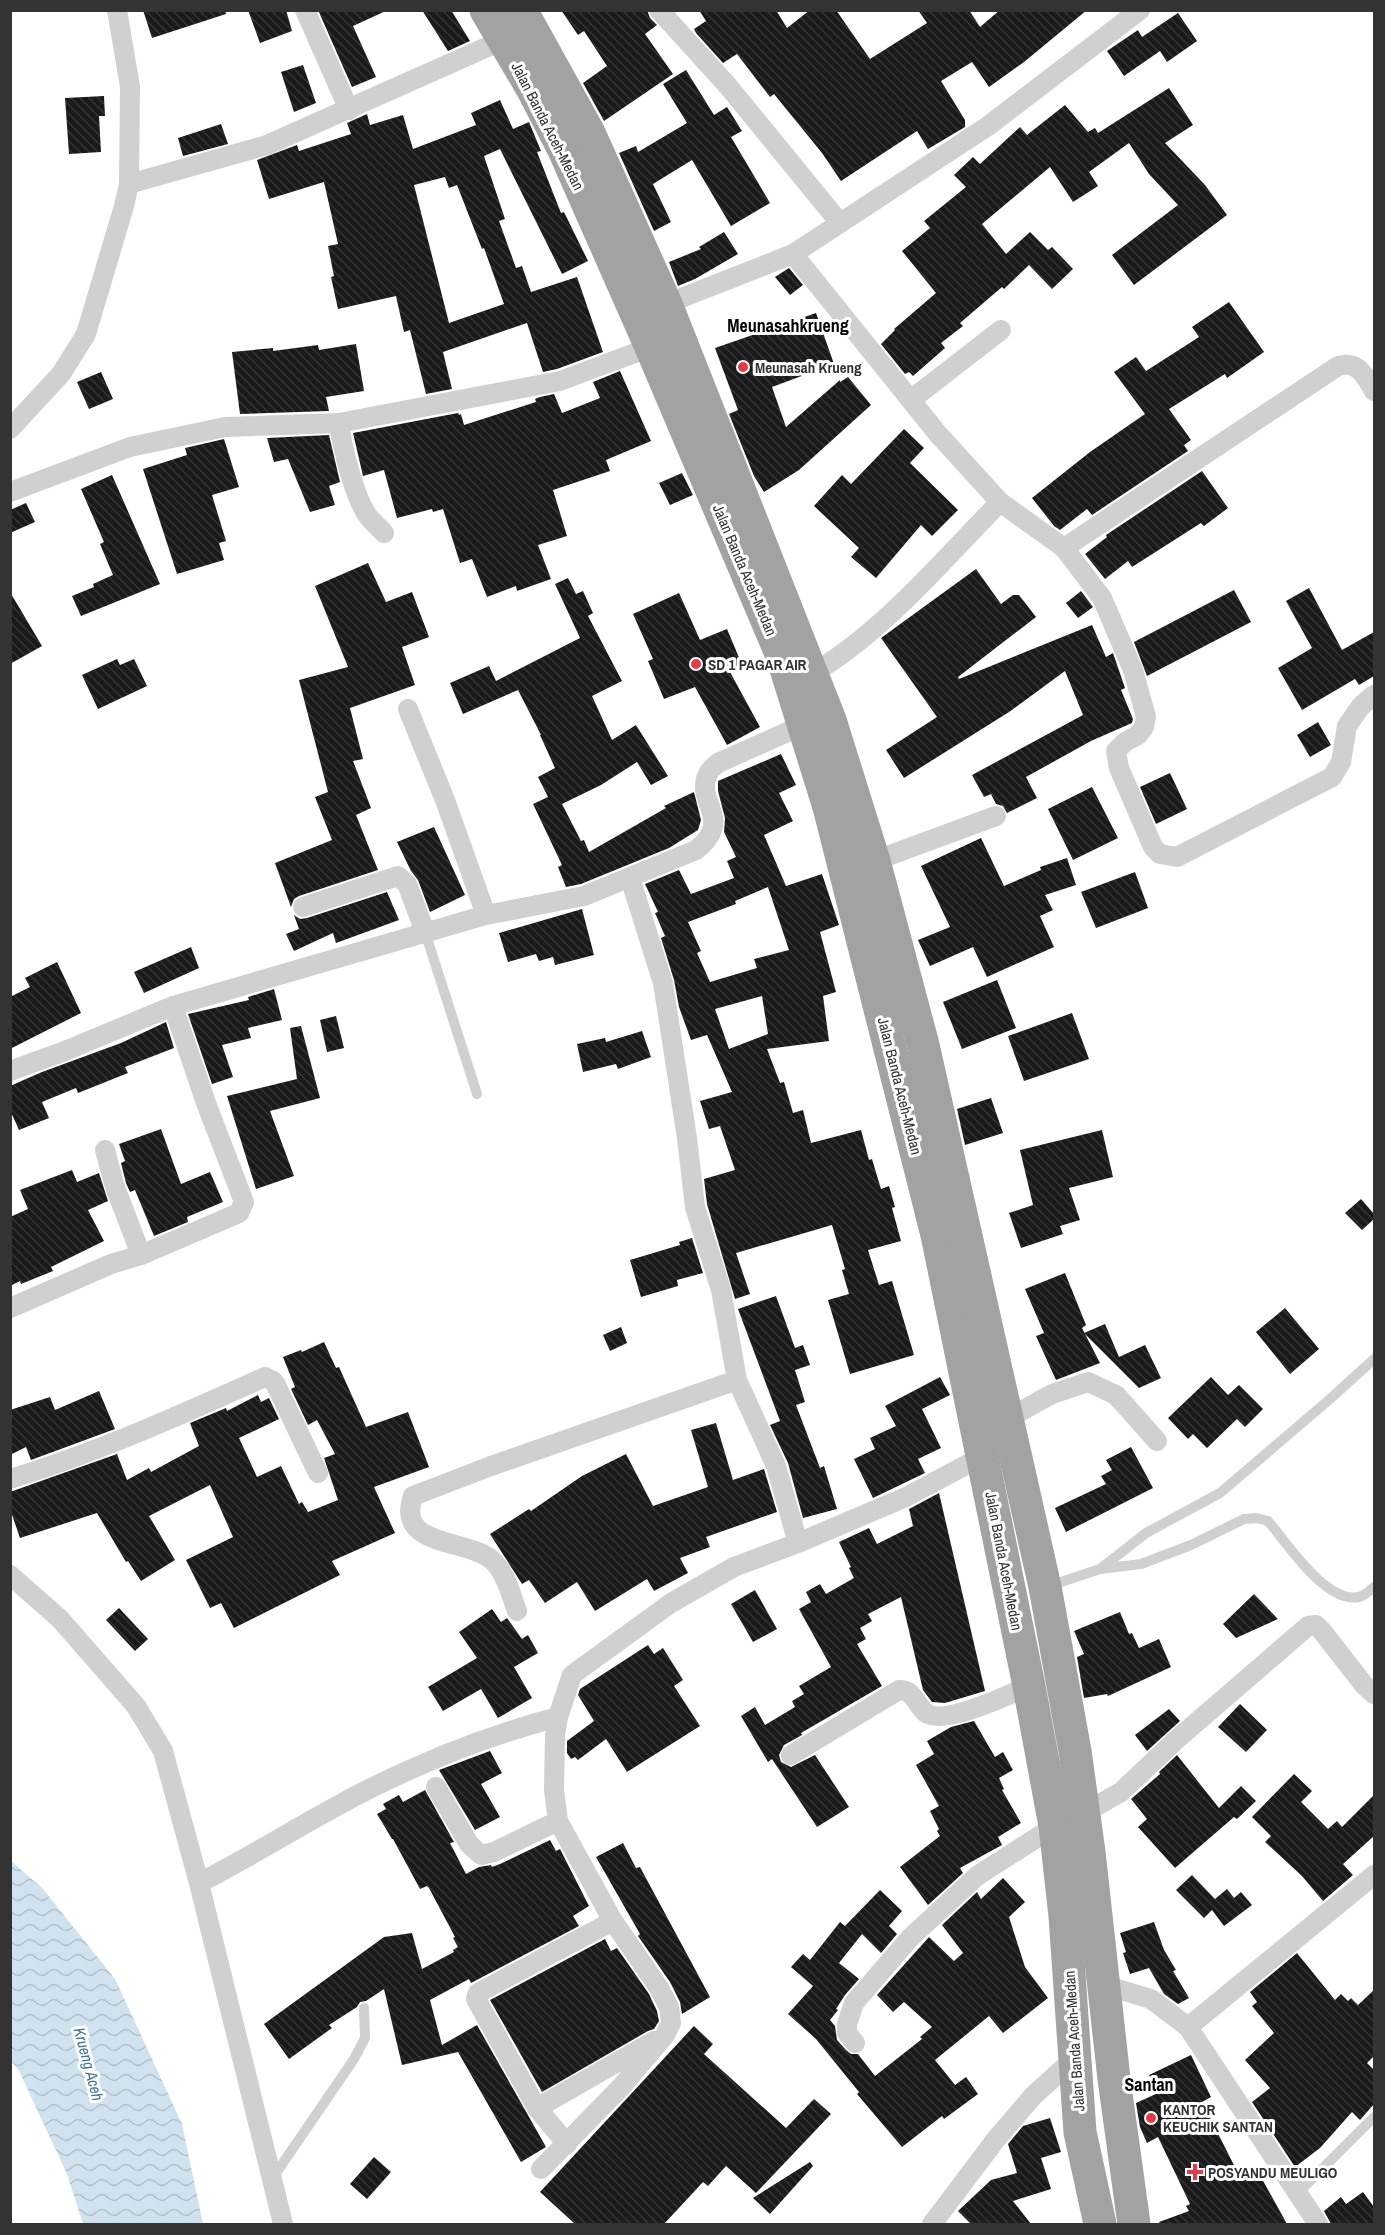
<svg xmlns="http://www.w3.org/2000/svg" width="1385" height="2235" viewBox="0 0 1385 2235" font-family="'Archivo Narrow',sans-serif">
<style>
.water{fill:url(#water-waves)}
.building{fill:url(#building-back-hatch);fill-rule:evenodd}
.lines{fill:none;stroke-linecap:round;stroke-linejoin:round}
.service{stroke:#d0d0d0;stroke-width:10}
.minor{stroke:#d0d0d0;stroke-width:20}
.trunk{stroke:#a2a2a2;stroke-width:33}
.poi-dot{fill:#e63946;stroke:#fff;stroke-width:2}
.labels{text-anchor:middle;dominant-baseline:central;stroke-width:6;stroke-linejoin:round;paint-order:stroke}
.street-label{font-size:15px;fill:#333;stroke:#fff}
.poi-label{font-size:15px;font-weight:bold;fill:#333;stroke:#fff;text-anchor:start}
.water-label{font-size:16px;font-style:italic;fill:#3f7597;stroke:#fff}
.quarter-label{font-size:18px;font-weight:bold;fill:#000;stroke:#fff}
</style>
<defs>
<pattern id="water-waves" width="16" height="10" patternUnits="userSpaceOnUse" patternTransform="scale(1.5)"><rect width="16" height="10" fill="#cfe2ee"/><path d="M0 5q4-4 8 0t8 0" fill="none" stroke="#b2c2cd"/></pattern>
<pattern id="building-back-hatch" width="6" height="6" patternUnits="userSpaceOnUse" patternTransform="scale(1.5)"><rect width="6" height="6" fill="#1a1a1a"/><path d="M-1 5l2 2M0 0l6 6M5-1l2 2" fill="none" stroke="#333"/></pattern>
</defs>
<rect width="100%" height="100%" fill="#fff"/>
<path class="water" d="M10,1860L42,1888L115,1979L182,2124L203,2224H83L67,2174L19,2071L11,2061Z"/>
<g class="building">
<path d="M143,10H225L226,14L152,38Z"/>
<path d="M248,10H286L292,31L260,43Z"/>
<path d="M318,10H388L353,26L376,77L352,87Z"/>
<path d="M422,10H451L470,41L448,51Z"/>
<path d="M561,10H647L650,18L657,25L645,34L673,74L604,121L583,83L607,66L584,31L578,35Z"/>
<path d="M699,10H776L787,28L810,10H836L870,59L927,23L918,10H969L980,27L1000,10H1087L1024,62L989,87L972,62L941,81L965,120V127L928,149L917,131L841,181L822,153L774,94L770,97L737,54L723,63L696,33L694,29L706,21Z"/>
<path d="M1178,13L1197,41L1167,62L1160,51L1124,76L1107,51L1138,30L1142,37Z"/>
<path d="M303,65L316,103L294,112L281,72Z"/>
<path d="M686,70L714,115L727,107L742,131L731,137L770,203L731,226L692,160L653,184L671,222L654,231L619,153L636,146L638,152L687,123L663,84Z"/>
<path d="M1169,88L1193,125L1165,143L1205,185L1227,215L1134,285L1112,255L1178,205L1149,174L1129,143L1089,172L1098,186L1073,202L1050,167L982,224L1006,254L1030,232L1048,250L1052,247L1073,269L1052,289L1029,265L1004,289L1002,287L960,323L963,326L941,343L945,348L913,376L909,372L905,374L881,344L895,330L894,329L936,293L902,251L930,228L924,221L966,187L954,175L973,157L980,164L1020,127L1027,135L1065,105L1088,132L1095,128L1098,133Z"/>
<path d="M104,96L105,116H99L101,152L69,154L65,98Z"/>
<path d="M500,100L513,129L529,122L541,151L537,152L561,213L564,212L588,261L562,274L500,149L484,156L505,219L499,221L516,268L522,266L531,292L577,277L603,352L557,369L543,372L527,323L443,352L452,389L426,394L410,330L404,332L396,296L338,309L331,277L334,276L328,246L338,244L324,182L269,199L257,160L297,145L299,151L351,134L347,123L367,114L370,125L403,115L413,149L476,125L471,113ZM445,177L449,188L457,185L482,249L484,248L504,304L449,323L414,185Z"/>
<path d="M221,124L228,144L183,156L178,138Z"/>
<path d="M724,232L738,254L695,279L678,286L669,262L701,249L699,247Z"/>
<path d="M789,268L803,285L790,295L775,277Z"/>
<path d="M1229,302L1264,352L1227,378L1225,374L1169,409L1191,440L1184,445L1188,451L1092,515L1087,509L1060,530L1054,526L1032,498L1090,452L1145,414L1114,372L1136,357L1146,371L1199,337L1192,327Z"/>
<path d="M816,313L834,364L772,387L786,427L840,380V382L848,377L871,405L799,470L764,492L754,476L729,414L738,410L715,348Z"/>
<path d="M356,344L364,391L326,397L329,411L240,414L232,352L273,348V351L318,345L319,350Z"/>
<path d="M620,371L651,441L606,460L610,471L553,490L567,536L538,545L551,579L517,591L516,586L487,597L472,559L460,563L443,509L433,512L432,509L397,518L384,470L363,476L353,433L458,413L459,415L461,414L464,425L536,402L535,399L540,397L554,394L562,413L600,398L593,382Z"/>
<path d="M101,372L113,399L89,409L77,382Z"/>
<path d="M904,429L924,448L910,463L958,510L932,536L921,525L876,578L851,557L859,548L814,506L842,475L851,484Z"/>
<path d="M329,435L340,482L329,486L335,505L310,512L288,459L274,462L267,438Z"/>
<path d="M224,439L239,487L212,495L226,541L219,543L224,560L177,574L143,469L187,455L185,448Z"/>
<path d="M1202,471L1228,508L1204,526L1201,523L1132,567L1128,561L1105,579L1085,554L1107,537L1106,535Z"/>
<path d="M682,473L693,495L670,505L659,483Z"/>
<path d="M112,475L160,584L81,616L72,596L94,587L93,584L113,575L100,544L104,542L81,489Z"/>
<path d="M26,503L35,522L10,533V510Z"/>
<path d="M368,563L386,602L412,592L429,637L402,647L415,685L350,708L363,759L353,761L371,808L356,815L378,870L299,896L294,899L291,907L275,863L332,840L315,797L328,792L299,680L348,667L315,586Z"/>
<path d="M976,569L1001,604L1013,595H1019L1036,617L958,677L959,679L1092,625L1106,657L1113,653L1125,688L1121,690L1133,719L1132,723L1091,741L1026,777L1037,798L1007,813L1003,806L996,804L991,794L984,797L972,775L1083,715L1065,671L1009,712L904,778L886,750L937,717L881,638Z"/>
<path d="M568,578L576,594L583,591L593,613L588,616L622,681L592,696L612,740L636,725L668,776L651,785L637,762L601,785L562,804L581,841L584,840L589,852L666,808L664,806L694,792L701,820L698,830L669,848L581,884L566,887L558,867L562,865L533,804L548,797L538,777L555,768L540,735H541L518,690L463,714L450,683L489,666L496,681L580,638L555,584Z"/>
<path d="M1309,588L1342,650L1374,632V676L1359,685L1355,679L1302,710L1278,668L1312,648L1286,601Z"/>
<path d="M1234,590L1251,622L1147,676L1134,642Z"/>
<path d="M1081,591L1093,607L1078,618L1066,603Z"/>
<path d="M10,592L42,646L10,664Z"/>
<path d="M679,593L700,640L727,629L743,667L730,672L760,727L727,745L695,687L664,699L648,661L653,659L633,614Z"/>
<path d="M117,659L120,665L134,659L147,686L98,709L82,675Z"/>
<path d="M1318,722L1331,745L1310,757L1297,735Z"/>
<path d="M781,754L796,785L779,793L793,821L764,835L786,886L822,874L839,925L820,932L836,992L823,996L829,1041L767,1049L780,1083L784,1082L793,1113L803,1110L811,1143L861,1130L869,1160L872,1159L881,1189L889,1186L895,1207L892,1208L901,1241L868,1250L879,1285L892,1281L914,1355L850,1374L828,1300L849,1294L842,1270L845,1269L832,1225L736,1253L750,1294L735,1299L707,1204L704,1179L735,1170L720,1126L709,1129L700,1101L732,1092L707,1035L691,1040L679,1007L674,980L661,938L665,936L655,913L658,912L645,884L679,870L691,894L734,878L727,861L736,857L724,832L725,818L718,791V781ZM768,887L789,950L754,959L757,968L710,982L697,953L701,951L688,922L736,904L735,901ZM762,996L768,1034L729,1049L715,1009Z"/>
<path d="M1170,773L1187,809L1156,824L1140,787Z"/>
<path d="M1092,787L1118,838L1073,860L1048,809Z"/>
<path d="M434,827L465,895L430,912L418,880L411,871L397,842Z"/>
<path d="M981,838L1004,886L1041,870L1040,867L1067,858L1076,885L1045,895L1053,910L1040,916L1054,947L987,977L973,947L930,966L918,940L950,927L921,866Z"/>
<path d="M1135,872L1148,908L1096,928L1081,892Z"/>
<path d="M387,892L399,920L336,943L333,933L294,951L286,934L299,929L294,915L300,919L307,918Z"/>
<path d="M582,909L594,955L555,965L553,957L539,961L536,954L508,962L499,933Z"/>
<path d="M191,947L199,968L144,993L134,972Z"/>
<path d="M57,962L81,1013L10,1049V997L30,987L25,978Z"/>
<path d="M997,980L1016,1028L962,1049L943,1002Z"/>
<path d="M274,989L282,1020L248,1028L251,1038L222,1045L233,1077L212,1084L188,1014L249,1000L248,997Z"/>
<path d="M1072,1013L1089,1059L1024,1081L1008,1036Z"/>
<path d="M336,1016L344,1048L327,1052L320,1020Z"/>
<path d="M166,1022L174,1048L125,1067L128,1073L78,1093L76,1088L42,1102L49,1118L19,1130L10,1110V1086L42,1072L121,1043Z"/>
<path d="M301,1026L320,1098L270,1111L294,1176L256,1189L227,1096L297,1079L290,1028Z"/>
<path d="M642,1031L651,1057L618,1069L616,1064L583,1072L577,1044L605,1038L606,1042Z"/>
<path d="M991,1098L1003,1133L965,1145L957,1109Z"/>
<path d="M161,1129L181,1184L210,1172L223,1202L187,1217L188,1222L154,1236L135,1190L130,1192L126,1183L121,1163L125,1161L119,1144Z"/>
<path d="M1102,1130L1113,1177L1069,1188L1080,1220L1060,1226L1063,1234L1021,1248L1009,1213L1033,1205L1020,1150Z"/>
<path d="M72,1170L77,1182L99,1173L108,1201L88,1210L104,1241L51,1267L53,1271L21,1284L20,1281L10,1286V1217L28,1209L20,1190Z"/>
<path d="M1361,1199L1374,1214V1219L1362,1230L1345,1213Z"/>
<path d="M692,1238L703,1273L677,1280L678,1286L641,1297L630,1260L680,1245L679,1242Z"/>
<path d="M1065,1273L1086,1325L1082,1328L1100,1363L1056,1380L1036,1336L1044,1333L1025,1289Z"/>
<path d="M776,1296L795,1348L803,1345L810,1365L795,1370L805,1402L796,1405L820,1468L824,1466L837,1509L803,1518L788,1463L770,1425L780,1421L738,1309Z"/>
<path d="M1285,1308L1319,1349L1290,1374L1256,1332Z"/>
<path d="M1105,1324L1119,1357L1145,1345L1161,1378L1139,1388L1084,1333Z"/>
<path d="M621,1327L627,1343L610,1351L603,1335Z"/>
<path d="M324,1342L336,1368L339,1367L366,1427L408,1412L429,1467L374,1487L395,1533L332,1561L340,1575L234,1628L221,1603L210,1608L186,1560L233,1537L210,1485L149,1516L175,1560L141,1581L128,1561L126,1562L97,1513L20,1538L10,1509V1492L117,1454L127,1480L149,1468L151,1472L199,1446L190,1423L226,1408L227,1411L258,1395L261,1402L269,1398L279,1419L239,1438L257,1477L281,1466L299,1504L302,1502L308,1512L338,1500L324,1458L335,1454L317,1420L308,1425L291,1389L295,1387L283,1357L301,1350L302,1352Z"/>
<path d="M940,1377L950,1395L922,1409L941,1448L918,1459L925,1473L873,1498L854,1459L875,1449L870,1438L896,1426L885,1406Z"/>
<path d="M1211,1377L1228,1395L1239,1385L1263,1409L1245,1427L1237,1419L1207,1448L1193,1434L1188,1439L1168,1418Z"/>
<path d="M99,1391L115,1429L31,1460L26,1447L10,1455V1410L50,1397L55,1410Z"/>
<path d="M716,1423L733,1480L764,1469L777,1512L706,1537L710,1547L680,1558L688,1573L654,1591L647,1579L595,1611L577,1582L545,1603L529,1580L522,1584L490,1534L529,1509L531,1511L582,1476L626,1454L653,1506L708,1487L691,1430Z"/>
<path d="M1131,1447L1153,1488L1066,1532L1055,1508L1106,1484L1101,1476L1112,1470L1106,1460Z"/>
<path d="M939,1493L985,1691L945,1703L932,1702L923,1690L901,1597L868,1614L872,1621L860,1628L866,1639L857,1644L882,1686L801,1733L802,1735L784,1745L779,1755L781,1762L791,1767L815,1755L849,1807L817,1827L772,1759L768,1762L741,1716L755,1707L765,1725L795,1707L792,1701L804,1694L799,1686L831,1667L799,1609L811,1602L806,1592L820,1584L826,1594L854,1578L849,1568L851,1567L839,1542L869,1528L877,1544L913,1526L909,1509Z"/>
<path d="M755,1590L777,1629L753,1642L731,1604Z"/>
<path d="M1254,1594L1278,1619L1236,1638L1223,1624Z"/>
<path d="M119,1608L148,1639L135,1651L106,1620Z"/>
<path d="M492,1609L501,1622L507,1618L522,1639L528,1635L538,1653L514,1667L532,1698L498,1718L481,1689L443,1711L428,1687L477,1658L459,1632Z"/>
<path d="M1120,1612L1129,1634L1132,1633L1139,1648L1159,1639L1171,1667L1108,1696L1107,1694L1084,1698L1077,1657L1084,1654L1074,1631Z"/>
<path d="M648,1645L654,1654L663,1648L683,1680L674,1686L700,1726L627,1772L606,1739L578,1760L575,1757L571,1759L567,1753V1741L594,1721L578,1695L580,1689Z"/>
<path d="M1240,1704L1267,1730L1246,1752L1218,1727Z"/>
<path d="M1169,1709L1180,1721L1147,1751L1135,1735Z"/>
<path d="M974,1721L995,1757L1003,1752L1013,1770L999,1778L1004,1789L1002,1790L1021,1823L998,1837L1002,1845L960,1868L963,1873L928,1905L900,1867L940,1836L937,1831L939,1829L930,1811L939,1806L916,1765L934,1754L927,1741L951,1727Z"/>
<path d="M490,1751L502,1773L481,1784L500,1817L475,1830L439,1770Z"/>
<path d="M1177,1755L1219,1808L1241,1786L1256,1801L1237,1819L1234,1817L1175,1868L1138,1827L1147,1819L1131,1799L1160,1774L1159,1772Z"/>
<path d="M1294,1774L1312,1791L1301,1802L1328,1829L1337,1821L1342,1827L1374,1795V1836L1343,1864L1353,1875L1323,1901L1302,1876L1265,1842L1271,1836L1252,1817Z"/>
<path d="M425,1790L454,1842L450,1843L466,1874L479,1867L491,1865L492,1867L500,1864L550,1840L556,1851L560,1849L589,1906L573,1916L579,1926L471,1983L469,1979L430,2000L442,2045L477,2025L546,2147L521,2162L458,2052L402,2065L384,1989L366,2001L360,2002L357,2007L329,2025L332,2028L289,2059L264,2024L384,1937L412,1933L422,1969L454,1952L453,1950L458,1947L453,1938L455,1937L429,1888L427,1886L420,1889L393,1839H392L377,1814L386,1809L383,1804L399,1795L403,1802Z"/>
<path d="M623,1843L636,1868L640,1867L710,1997L682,2014L680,2002L670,1982L638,1936L640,1934L596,1857Z"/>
<path d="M1192,1875L1215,1899L1227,1889L1234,1898L1241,1892L1252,1905L1224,1926L1212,1910L1204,1918L1176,1890Z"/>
<path d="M1003,1878L1025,1902L1009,1917L1025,1967L1048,1998L1003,2033L989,2016L935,2060L955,2085L966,2077L978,2094L944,2119L942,2116L902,2147L857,2094L859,2092L816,2039L788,2014L813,1986L791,1967L803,1954L810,1960L840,1922L845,1926L880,1890L902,1911L889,1926L897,1934L881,1953L862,1934L839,1963L859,1979L845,1995L836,2009L838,2010L830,2020L835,2026L837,2040L846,2050L851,2054H858L875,2076L922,2039L920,2037L932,2027L904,2002L893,2012L877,1995L929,1937L954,1961L963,1953L942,1925L977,1892L981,1899Z"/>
<path d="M1154,1922L1164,1950L1176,1970L1173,1971L1189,1998L1178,2004L1164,1994L1149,1968L1130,1974L1123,1953L1126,1952L1120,1933Z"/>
<path d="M605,1939L611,1951L617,1948L649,1994L657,2011L659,2021L654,2029L648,2031L542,2092L490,2000Z"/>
<path d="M1297,1953L1335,2000L1341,1994L1348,2001L1351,1998L1358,2005L1374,1990V2056L1367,2063L1374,2070V2104L1360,2120L1352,2112L1320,2148L1295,2167L1252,2102L1270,2088L1245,2060L1274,2033L1252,2006L1257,2002L1250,1992Z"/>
<path d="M694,2026L713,2044L704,2054L786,2128L814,2099L831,2114L756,2193L726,2166L708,2186L703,2182L664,2224H575L540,2192Z"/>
<path d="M1191,2055L1211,2097L1202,2102L1240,2177L1256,2168L1287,2224H1160L1159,2222L1189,2211L1186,2206L1190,2204L1158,2137L1147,2143L1140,2127L1136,2103L1158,2093L1149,2075Z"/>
<path d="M1050,2118L1061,2152L1041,2158L1051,2189L1013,2201L1031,2224H971L958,2211L991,2180L1017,2173L1008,2144L1023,2126Z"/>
<path d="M374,2157L391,2172L367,2199L350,2184Z"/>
<path d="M810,2162L813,2166L770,2214L753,2198Z"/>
<path d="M1363,2192L1374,2207V2224H1331L1324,2211L1341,2197L1346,2204Z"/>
</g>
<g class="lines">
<g class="service">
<path d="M425,932L477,1094"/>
<path d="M1100,1569L1146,1533L1220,1493L1330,1399L1374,1359"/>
<path d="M1049,1586L1100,1569L1141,1564L1191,1545L1244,1519L1256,1518L1268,1521C1287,1543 1326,1604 1359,1597C1364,1596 1370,1590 1374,1587"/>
<path d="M272,2179L354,2059L365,2038L364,2008"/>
<path d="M1298,2193L1374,2117"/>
</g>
<g class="minor">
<path d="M305,10L349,110"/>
<path d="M659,10L728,86L840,223"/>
<path d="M129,184L267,145L503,40"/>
<path d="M793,254L938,434L1000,502L1064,548L1102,598L1133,670L1146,717L1144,727L1138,735L1125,742L1116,751L1119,768L1153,847L1160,854L1177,857L1332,777L1341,762L1347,726L1361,706L1374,695"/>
<path d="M666,304L793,254L988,126L1140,10"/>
<path d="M912,399L1001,330"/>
<path d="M339,423C342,446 354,497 368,516C372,522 379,527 384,533"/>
<path d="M10,429L61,374L86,334L124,206L129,184L130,87L117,10"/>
<path d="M10,492L130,447L225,427L339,423L560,381L651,347"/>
<path d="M1064,548L1338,366C1358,360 1365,376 1374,391"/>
<path d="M812,674C885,630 941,562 1000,502"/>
<path d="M408,709L445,800L486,915"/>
<path d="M874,861L996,816"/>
<path d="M630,878L663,983L687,1138L695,1207L721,1290L737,1380L776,1466L798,1543"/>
<path d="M303,907L398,876L407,884L425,932"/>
<path d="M173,1006L486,915L584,896L696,850C735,819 694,802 708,774C709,770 715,766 718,763L803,725"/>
<path d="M10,1071L65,1051L173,1006L206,1103L244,1202L239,1213L141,1255L111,1264L10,1308"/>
<path d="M105,1150L115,1187L141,1255"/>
<path d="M1007,1419L1052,1394L1088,1382L1116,1395L1157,1441"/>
<path d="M10,1479C98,1452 181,1415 265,1377L273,1381L276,1385L318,1473"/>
<path d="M10,1575L60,1619L136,1706L163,1751L199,1883L283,2224"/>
<path d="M517,1611C511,1595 506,1573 493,1561C469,1538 395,1549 413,1496L491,1466L737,1380"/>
<path d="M791,1755L899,1690C915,1690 915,1704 926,1713C944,1726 1010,1694 1029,1686"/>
<path d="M436,1787L469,1844L481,1855L494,1852L558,1821"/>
<path d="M1084,1813L1121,1792L1176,1740L1308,1626L1316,1625L1322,1631L1364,1685L1374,1694"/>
<path d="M199,1883C258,1853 313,1817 371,1788C432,1758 493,1734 558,1717"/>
<path d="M1104,1985L1151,1999L1188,2027L1318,2224"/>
<path d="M1188,2027L1374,1875"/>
<path d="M855,2043L847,2033V2024L854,2003L910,1938L977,1876L1055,1826"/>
<path d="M537,2108L654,2041"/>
<path d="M567,2144L537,2108L476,1999L478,1993L613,1921"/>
<path d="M541,2169L622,2086L665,2035L671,2023L669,2007L659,1988L613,1921L558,1821L554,1790L555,1735L558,1717L572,1675L671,1603L734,1567L798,1543L906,1497L983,1456"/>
<path d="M932,2224L997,2138L1033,2096L1076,2057"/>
</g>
<g class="trunk">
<path d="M486,10L532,88L564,150L651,347L782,656L829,807L937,1235L1029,1686L1055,1826L1065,1916L1080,2132L1100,2224"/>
<path d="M521,10L589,133L666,304L830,720L874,861L923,1045L1045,1587L1075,1751L1089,1852L1114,2079L1134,2224"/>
</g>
</g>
<g class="poi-dot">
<circle cx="743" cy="367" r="6"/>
<circle cx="696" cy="664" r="6"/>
<circle cx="1151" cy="2118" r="6"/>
<path d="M1192 2163h6v6h6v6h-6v6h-6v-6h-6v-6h6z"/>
</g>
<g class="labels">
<g class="street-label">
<text transform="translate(548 126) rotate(63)">Jalan Banda Aceh-Medan</text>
<text transform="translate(745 570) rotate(67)">Jalan Banda Aceh-Medan</text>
<text transform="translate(900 1086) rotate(76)">Jalan Banda Aceh-Medan</text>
<text transform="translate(1004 1561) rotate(79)">Jalan Banda Aceh-Medan</text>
<text transform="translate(1074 2041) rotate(-94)">Jalan Banda Aceh-Medan</text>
</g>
<g class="poi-label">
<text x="755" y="367">Meunasah Krueng</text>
<text x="708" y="664">SD 1 PAGAR AIR</text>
<text x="1163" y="2109">KANTOR<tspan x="1163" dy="17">KEUCHIK SANTAN</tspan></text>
<text x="1208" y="2172">POSYANDU MEULIGO</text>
</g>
<g class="water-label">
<text transform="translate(89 2064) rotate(75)">Krueng Aceh</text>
</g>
<g class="quarter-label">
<text x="788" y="325">Meunasahkrueng</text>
<text x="1149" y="2084">Santan</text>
</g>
</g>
<rect width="1385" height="2235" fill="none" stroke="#333333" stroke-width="24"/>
</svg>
